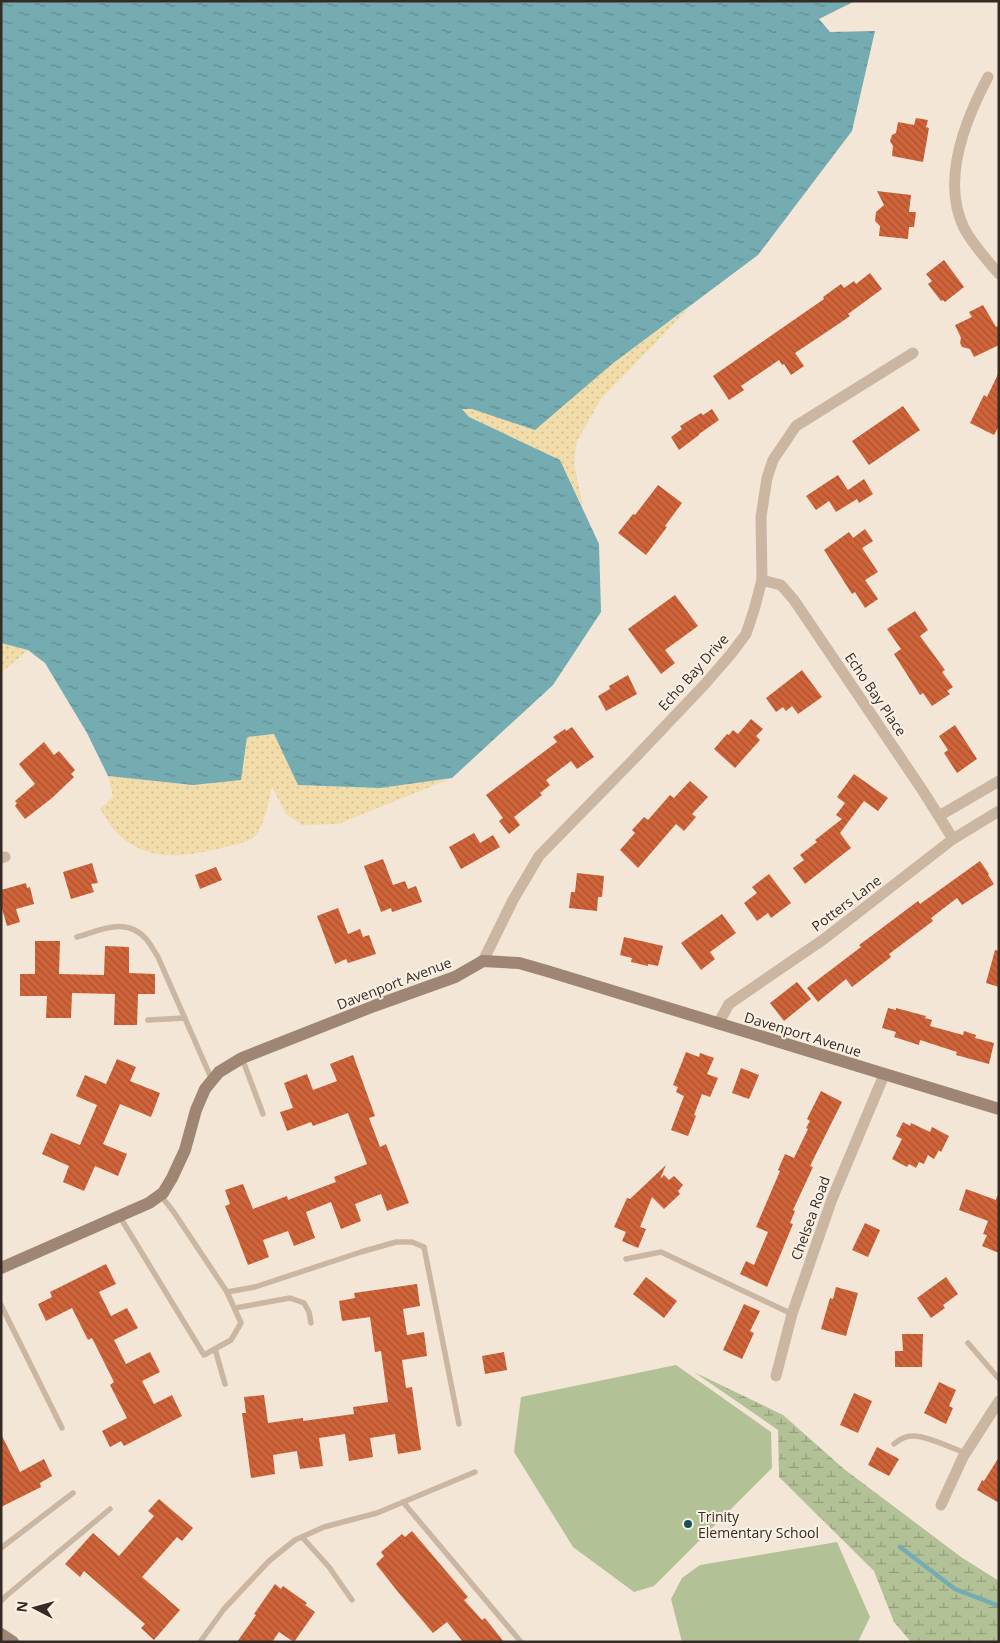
<svg xmlns="http://www.w3.org/2000/svg" width="1000" height="1643" viewBox="0 0 1000 1643" font-family="'Open Sans',sans-serif">
<style>
.grass{fill:#b2c296}
.wetland{fill:url(#wetland-marsh)}
.sand{fill:url(#sand-dots)}
.water{fill:url(#water-ripples)}
.lines{fill:none;stroke-linecap:round;stroke-linejoin:round}
.stream{stroke:#74acb1;stroke-width:4.5}
.building{fill:url(#building-back-hatch)}
.lane{stroke:#cbb6a2;stroke-width:5.5}
.street{stroke:#cbb6a2;stroke-width:11}
.secondary{stroke:#9f8573;stroke-width:12}
.poi-dot{fill:#185259;stroke:#faf0e3;stroke-width:2}
.labels{text-anchor:middle;dominant-baseline:central;stroke-width:4;stroke-linejoin:round;paint-order:stroke}
.street-label{font-size:14px;fill:#352b25;stroke:#faf0e3}
.poi-label{font-size:14px;fill:#352b25;stroke:#faf0e3;text-anchor:start}
</style>
<defs>
<pattern id="wetland-marsh" width="20" height="14" patternUnits="userSpaceOnUse" patternTransform="scale(1.25)"><rect width="20" height="14" fill="#b2c296"/><path d="M1 5h8M5 5V1M11 12h8M15 12V8" fill="none" stroke="#929e7a"/></pattern>
<pattern id="sand-dots" width="8" height="8" patternUnits="userSpaceOnUse" patternTransform="scale(1.25)"><rect width="8" height="8" fill="#f1dcaa"/><path d="M2 2h.1M6 6h.1" fill="none" stroke="#cfbd92" stroke-width="1.8" stroke-linecap="round"/></pattern>
<pattern id="water-ripples" width="26" height="14" patternUnits="userSpaceOnUse" patternTransform="scale(1.25)"><rect width="26" height="14" fill="#74acb1"/><path d="M2 4q2-2 4 0t4 0M15 11q2-2 4 0t4 0" fill="none" stroke="#608c90"/></pattern>
<pattern id="building-back-hatch" width="6" height="6" patternUnits="userSpaceOnUse" patternTransform="scale(1.25)"><rect width="6" height="6" fill="#cf6339"/><path d="M-1 5l2 2M0 0l6 6M5-1l2 2" fill="none" stroke="#a95230"/></pattern>
</defs>
<rect width="100%" height="100%" fill="#f3e6d7"/>
<g class="grass">
<path d="M676,1365L771,1432L772,1468L654,1586L634,1592L573,1547L514,1452L521,1397Z"/>
<path d="M837,1542L870,1617L858,1642H682L671,1599L682,1578L700,1565Z"/>
</g>
<path class="wetland" d="M694,1372L783,1415L844,1469L961,1557L999,1581V1642H911L894,1622L874,1571L779,1477L778,1430Z"/>
<g class="sand">
<path d="M690,307L601,399L577,441L574,463L583,507L560,460L469,417L461,409H472L612,364Z"/>
<path d="M1,643L28,650L1,673Z"/>
<path d="M274,734L299,785L380,788L452,778L338,824L302,825L286,814L272,787C269,800 264,829 254,837C249,842 226,847 218,849C182,857 147,862 118,834C111,827 106,817 100,809L113,797L108,776L193,785L247,737Z"/>
</g>
<path class="water" d="M1,1H855L819,19L830,32L875,31L852,131L758,255L612,364L535,430L472,409H462L469,417L560,460L599,544L601,612L553,685L452,778L380,788L298,785L274,734L247,737L241,780L193,785L108,776L87,733L45,663L28,650L1,643Z"/>
<g class="lines">
<path class="stream" d="M900,1547L955,1589L999,1606"/>
</g>
<g class="building">
<path d="M916,118L928,120L926,127L929,128L923,162L892,156L893,146L890,141L892,135L896,133L898,122L914,125Z"/>
<path d="M877,191L911,195L909,212H916L914,227H909L908,239L879,236L880,226L875,221L876,212L884,205Z"/>
<path d="M944,260L964,287L945,302L943,300L941,301L928,284L932,281L926,274Z"/>
<path d="M870,273L882,289L848,314L850,316L837,325L795,353L804,366L791,375L784,364L782,365L779,360L741,386L744,390L729,400L713,376L824,299L823,297L841,284L844,288L854,281L856,284Z"/>
<path d="M983,305L996,327L999,325V345L974,357L970,349L962,347L960,343L961,338L955,325L972,317L969,312Z"/>
<path d="M999,372V426L994,435L970,423L984,395L987,397Z"/>
<path d="M903,406L920,430L869,465L852,441Z"/>
<path d="M712,409L719,420L699,434V435L679,450L671,437L682,429L680,426L701,413L703,415Z"/>
<path d="M838,475L848,490L864,479L873,494L859,503L857,499L836,512L829,501L816,510L806,496Z"/>
<path d="M658,485L682,503L665,526L667,527L646,555L618,533L633,514L635,515Z"/>
<path d="M865,529L873,541L862,548L878,572L865,580L878,599L865,608L855,592L852,594L824,550L849,532L853,538Z"/>
<path d="M675,595L698,626L665,650L675,663L661,674L628,629Z"/>
<path d="M915,611L928,630L920,636L945,670L942,672L953,687L947,691L950,694L932,706L923,693L920,695L894,654L901,649L887,629Z"/>
<path d="M802,670L822,697L798,714L792,706L786,711L783,707L776,712L766,698Z"/>
<path d="M628,675L637,694L606,711L598,696L610,689L609,686Z"/>
<path d="M751,719L763,729L756,736L760,740L735,768L714,749L727,734L729,735L733,730L738,734Z"/>
<path d="M955,725L977,759L957,773L944,753L948,750L939,736Z"/>
<path d="M572,727L594,757L577,769L571,761L546,780L550,785L540,793L542,795L514,817L520,825L509,834L499,821L503,818L486,795L557,742L553,737L565,729L566,731Z"/>
<path d="M44,742L54,755L59,751L75,770L71,774L74,777L52,798L25,819L15,806L17,803L15,801L35,784L19,764Z"/>
<path d="M854,774L888,798L878,811L864,801L840,833L851,848L805,884L793,868L804,860L800,855L817,842L815,840L842,819L836,815L845,803L837,797Z"/>
<path d="M690,781L708,797L692,814L696,817L684,831L676,824L638,868L620,850L635,833L632,830L644,817L648,820L670,795L674,798Z"/>
<path d="M474,833L480,843L493,835L500,847L461,869L449,847Z"/>
<path d="M383,859L393,885L405,881L408,889L416,886L422,902L392,912L391,908L381,912L364,866Z"/>
<path d="M980,861L989,874L988,875L994,884L962,905L957,898L931,918L933,921L889,954L891,957L852,987L846,979L818,1002L807,988L861,947L859,945L874,934L918,901L920,904Z"/>
<path d="M92,863L98,883L91,884L94,892L71,899L63,872Z"/>
<path d="M216,867L222,880L200,889L195,875Z"/>
<path d="M577,873L604,876L602,897H598L597,911L569,908L571,892H575Z"/>
<path d="M769,874L791,903L771,918L768,913L757,921L744,903L757,893L752,887Z"/>
<path d="M26,883L27,888L30,887L34,904L16,909L20,922L7,926L1,905V890Z"/>
<path d="M338,908L348,934L360,929L363,937L369,935L376,954L348,963L346,959L335,964L317,916Z"/>
<path d="M722,914L736,933L710,952L715,959L701,970L681,943Z"/>
<path d="M624,937L663,946L658,966L648,964V966L631,962L632,958L620,955Z"/>
<path d="M35,941H60L59,974L104,975L105,946L129,947V973L155,974V994H138L137,1025H114L115,994L72,993L71,1018H46L47,996H20V974H35Z"/>
<path d="M995,950L999,951V987L986,983Z"/>
<path d="M797,982L811,999L784,1021L770,1003Z"/>
<path d="M888,1008L896,1010V1008L926,1016L925,1018L932,1020L930,1026L963,1035L964,1031L976,1035L975,1038L994,1043L989,1064L956,1055L957,1052L920,1040L919,1045L894,1037L896,1032L882,1028Z"/>
<path d="M686,1052L699,1057L700,1053L714,1058L707,1074L718,1078L710,1097L702,1094L694,1115L696,1116L688,1136L671,1130L684,1096L676,1092L678,1087L673,1085Z"/>
<path d="M353,1055L375,1116L369,1118L380,1147L386,1144L409,1203L387,1211L381,1194L355,1204L361,1221L341,1229L331,1202L306,1212L315,1238L294,1246L288,1231L263,1240L269,1257L248,1265L225,1206L230,1204L225,1190L243,1184L253,1209L287,1196L288,1200L336,1182L334,1177L367,1164L348,1113L313,1126L311,1122L287,1131L280,1112L293,1108L284,1083L307,1074L313,1090L337,1081L330,1064Z"/>
<path d="M117,1059L136,1067L130,1081L160,1093L151,1117L120,1104L103,1144L127,1154L118,1176L95,1166L84,1191L63,1182L69,1166L42,1154L51,1133L80,1145L97,1105L76,1096L85,1075L106,1084Z"/>
<path d="M741,1068L759,1075L749,1099L732,1093Z"/>
<path d="M821,1091L842,1102L810,1166L813,1167L793,1210L795,1211L790,1223L793,1224L767,1287L740,1274L746,1261L754,1265L768,1232L756,1227L780,1171L778,1170L785,1154L794,1158L808,1129L806,1128L810,1121L807,1119Z"/>
<path d="M903,1122L910,1126L911,1123L930,1132L932,1127L949,1136L941,1152L939,1150L934,1159L928,1155L924,1164L919,1162L916,1168L909,1164L907,1167L892,1159L902,1139L896,1136Z"/>
<path d="M666,1165L660,1179L664,1175L669,1180L674,1176L683,1185L678,1191L680,1194L664,1209L652,1197L640,1227L646,1229L638,1248L622,1241L626,1232L614,1227L627,1198L630,1199Z"/>
<path d="M966,1189L996,1200L997,1196H999V1253L982,1246L987,1235L983,1234L988,1221L959,1210Z"/>
<path d="M865,1223L880,1230L868,1257L852,1250Z"/>
<path d="M106,1264L116,1284L99,1292L111,1316L127,1308L138,1328L114,1340L126,1364L150,1352L160,1372L142,1381L154,1404L172,1395L182,1416L124,1446L121,1441L110,1447L102,1431L127,1418L110,1385L114,1382L92,1338L88,1340L72,1308L46,1321L38,1304L52,1297L50,1292Z"/>
<path d="M646,1277L677,1301L664,1318L633,1294Z"/>
<path d="M946,1277L958,1294L943,1305L945,1308L931,1318L917,1298Z"/>
<path d="M417,1284L420,1306L403,1309L407,1335L424,1332L427,1356L402,1360L406,1388L412,1387L421,1450L398,1454L395,1434L370,1438L373,1457L349,1461L345,1434L319,1438L323,1466L300,1469L297,1451L273,1455L275,1474L251,1478L242,1413H246L244,1397L264,1395L268,1423L303,1418V1421L354,1414L353,1407L388,1402L381,1351L375,1352L370,1317L342,1321L339,1301L355,1298L354,1293Z"/>
<path d="M836,1287L858,1293L846,1336L821,1329L830,1298L833,1299Z"/>
<path d="M744,1304L760,1311L750,1331L754,1333L742,1359L723,1350Z"/>
<path d="M902,1334H923L922,1367H895V1351H903Z"/>
<path d="M504,1352L507,1370L485,1374L482,1356Z"/>
<path d="M939,1382L956,1390L949,1406L953,1408L946,1424L924,1413Z"/>
<path d="M854,1393L872,1401L858,1433L840,1425Z"/>
<path d="M1,1434L20,1472L44,1459L52,1476L40,1483L41,1487L1,1507Z"/>
<path d="M877,1447L899,1459L889,1476L868,1465Z"/>
<path d="M999,1457V1503L977,1490L982,1480L984,1481Z"/>
<path d="M159,1499L193,1528L182,1541L177,1537L142,1577L180,1610L154,1640L141,1628L145,1624L84,1571L80,1577L65,1564L93,1533L119,1556L154,1516L148,1511Z"/>
<path d="M412,1531L468,1597L464,1600L482,1620L485,1618L504,1642H463L447,1622L433,1633L398,1592L376,1564L384,1556L381,1552L402,1534L405,1537Z"/>
<path d="M275,1584L281,1589L283,1586L307,1603L305,1605L315,1612L294,1642L279,1632L272,1642H237L256,1615L254,1614Z"/>
</g>
<g class="lines">
<g class="lane">
<path d="M77,937C101,930 127,916 147,940C151,945 154,951 158,957L212,1080"/>
<path d="M148,1020L185,1018"/>
<path d="M242,1058L263,1114"/>
<path d="M120,1217L204,1355L231,1340L241,1323L227,1292L173,1211L161,1196"/>
<path d="M626,1259L661,1252L792,1314"/>
<path d="M227,1292L255,1287L361,1252L396,1242H412L424,1247L459,1424"/>
<path d="M1,1305L62,1428"/>
<path d="M235,1308L290,1298L304,1303L309,1312L311,1323"/>
<path d="M968,1343L999,1379"/>
<path d="M215,1349L225,1384"/>
<path d="M894,1444C900,1439 905,1436 912,1436C925,1435 952,1448 965,1453"/>
<path d="M403,1502L521,1642"/>
<path d="M302,1537L329,1567L352,1600"/>
<path d="M1,1548L73,1493"/>
<path d="M1,1601L6,1596L110,1509"/>
<path d="M200,1642L224,1609L269,1561L295,1540L324,1527L377,1513L475,1472"/>
</g>
<g class="street">
<path d="M988,77C965,120 941,181 964,228C973,245 987,260 999,274"/>
<path d="M762,580L781,585L794,600L923,791L953,839"/>
<path d="M939,816L999,781"/>
<path d="M1,858L5,857"/>
<path d="M483,961L513,900L539,856L631,762L705,684L731,654L746,634L754,610L762,580L761,517L767,478L773,460L796,426L913,353"/>
<path d="M718,1024L729,1004L824,939L953,839L999,811"/>
<path d="M776,1376L792,1314L832,1199L884,1075"/>
<path d="M941,1505L963,1457L999,1401"/>
</g>
<g class="secondary">
<path d="M1,1268L149,1203L163,1193L172,1178L185,1150L196,1110L205,1089L219,1072L242,1058L374,1006L455,977L483,961L519,963L547,971L999,1109"/>
<path d="M1,1634L13,1642"/>
</g>
</g>
<circle class="poi-dot" cx="688" cy="1524" r="5"/>
<g class="labels">
<g class="street-label">
<text transform="translate(693 672) rotate(-48)">Echo Bay Drive</text>
<text transform="translate(876 694) rotate(56)">Echo Bay Place</text>
<text transform="translate(846 903) rotate(-37)">Potters Lane</text>
<text transform="translate(394 983) rotate(-21)">Davenport Avenue</text>
<text transform="translate(803 1034) rotate(17)">Davenport Avenue</text>
<text transform="translate(810 1218) rotate(-70)">Chelsea Road</text>
</g>
<g class="poi-label">
<text x="698" y="1516">Trinity<tspan x="698" dy="16">Elementary School</tspan></text>
</g>
</g>
<rect width="1000" height="1643" fill="none" stroke="#352b25" stroke-width="5"/>
<g transform="translate(35 1608) rotate(276)" stroke="#faf0e3" stroke-width="4" paint-order="stroke">
<path d="M0-4L9 19L0 12L-9 19Z" fill="#352b25"/>
<text y="-8" font-size="14" font-weight="bold" text-anchor="middle" fill="#352b25">N</text>
</g>
</svg>
